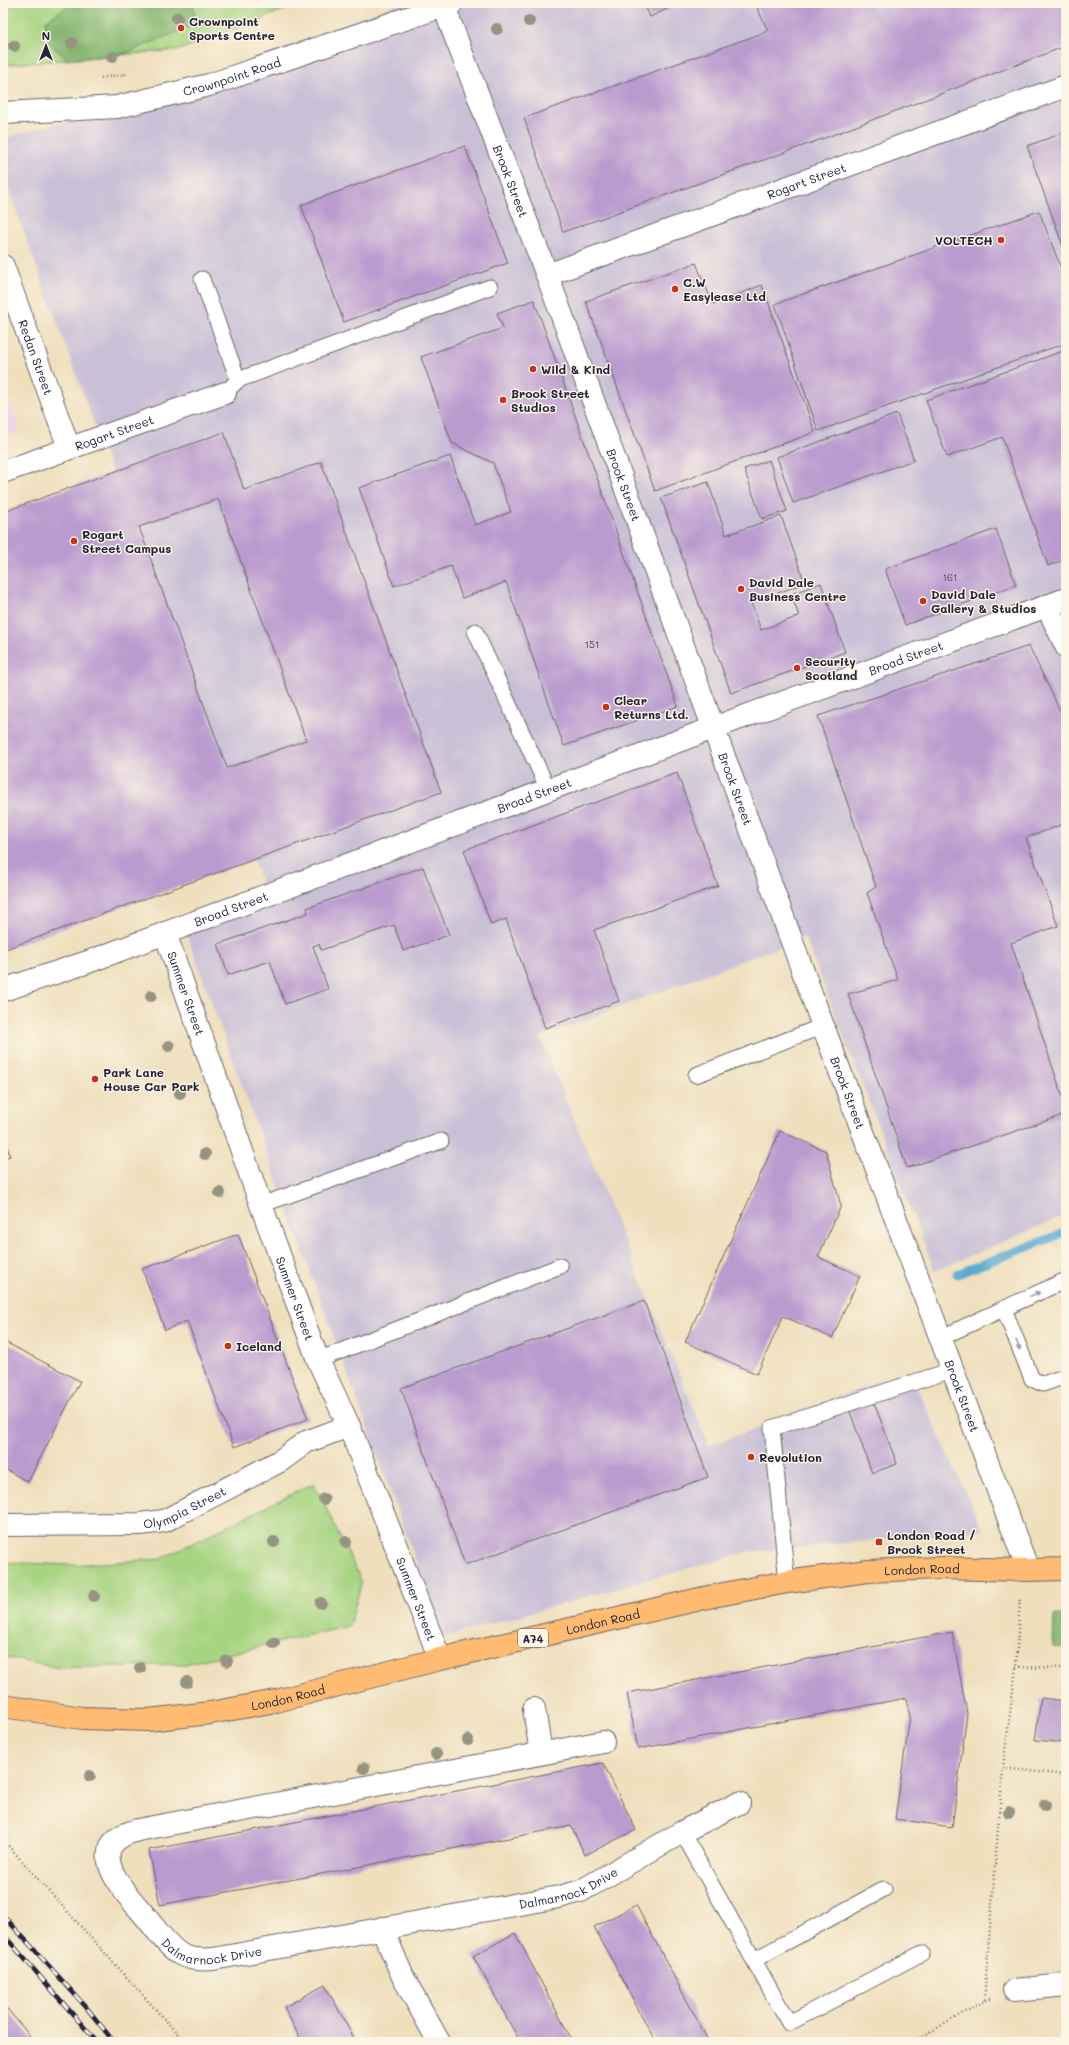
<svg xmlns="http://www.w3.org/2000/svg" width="1069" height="2045" viewBox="0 0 1069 2045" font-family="Mali,sans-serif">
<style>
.built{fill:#e9d2ed}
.industrial{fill:#c9bfd7}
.green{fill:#a7d481;stroke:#647b5e}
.forest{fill:#85b66f;stroke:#546c55}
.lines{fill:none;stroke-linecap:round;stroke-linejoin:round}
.stream{stroke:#55a7d0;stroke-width:9}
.building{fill:#ba9bcf;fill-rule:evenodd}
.service-casing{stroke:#6a6468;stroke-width:17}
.minor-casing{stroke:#6a6468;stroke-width:24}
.primary-casing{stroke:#6a6468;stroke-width:24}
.path{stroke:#6a6468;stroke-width:2.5;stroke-dasharray:1 3;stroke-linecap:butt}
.service{stroke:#fff;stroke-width:15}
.minor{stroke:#fff;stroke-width:22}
.primary{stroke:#ffbb71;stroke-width:22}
.rail-casing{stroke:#22223b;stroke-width:4.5}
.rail{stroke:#fcf5e5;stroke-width:3;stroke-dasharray:9;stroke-linecap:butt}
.tree{fill:#949481}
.oneway{fill:#9c9ca7}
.poi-dot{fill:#c8321e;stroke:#fcf5e5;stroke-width:1.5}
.labels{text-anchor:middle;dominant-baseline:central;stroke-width:3;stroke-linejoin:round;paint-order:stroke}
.number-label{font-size:10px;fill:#484060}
.shield{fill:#fcf5e5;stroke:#63616e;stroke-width:1}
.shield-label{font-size:11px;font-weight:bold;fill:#22223b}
.poi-label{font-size:12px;font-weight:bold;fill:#22223b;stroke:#fcf5e5;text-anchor:start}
.street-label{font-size:12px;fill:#22223b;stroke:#fcf5e5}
</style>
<rect width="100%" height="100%" fill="#fcf5e5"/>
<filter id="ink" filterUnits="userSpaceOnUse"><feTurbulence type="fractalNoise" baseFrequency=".025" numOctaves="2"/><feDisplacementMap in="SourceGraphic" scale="8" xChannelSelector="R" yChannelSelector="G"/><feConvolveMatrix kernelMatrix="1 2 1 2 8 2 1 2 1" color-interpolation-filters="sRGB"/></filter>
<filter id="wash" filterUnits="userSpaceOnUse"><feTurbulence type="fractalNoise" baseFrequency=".012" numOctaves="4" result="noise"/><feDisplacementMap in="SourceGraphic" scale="16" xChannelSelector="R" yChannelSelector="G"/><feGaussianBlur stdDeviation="0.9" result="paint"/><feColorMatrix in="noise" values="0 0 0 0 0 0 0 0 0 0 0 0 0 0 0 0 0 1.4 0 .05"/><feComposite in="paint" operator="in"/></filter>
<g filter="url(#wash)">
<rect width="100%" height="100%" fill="#efdfbd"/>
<path class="built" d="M3,385L20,431L3,438Z"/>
<path class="industrial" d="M400,3H1066V1215L935,1271L805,937L540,1037L709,1446L909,1370L983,1530L747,1552L444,1637L185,930L267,898L3,174V139L206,80Z"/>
<g class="green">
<path d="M3,3H302L179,50L3,65Z"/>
<path d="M314,1483L362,1582L349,1626L185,1664L59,1668L3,1657V1562L71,1565L161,1559Z"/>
</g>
<g class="forest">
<path d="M68,3H193L196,24L124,54L67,60L45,39L46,21L69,5Z"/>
<path d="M1054,1615H1066V1648L1053,1647Z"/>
</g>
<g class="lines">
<path class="stream" d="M957,1274L1066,1232"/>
</g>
<g id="blocks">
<g class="building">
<path d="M644,3H680L650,17Z"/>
<path d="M755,3H1066V46L822,139L563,232L524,118L768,31Z"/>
<path d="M1066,132V248L1064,249L1027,146Z"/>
<path d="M465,146L508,263L344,322L301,205Z"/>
<path d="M1039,211L1066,281V343L818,431L775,304Z"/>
<path d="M696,263L713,304L762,285L815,432L655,491L586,301Z"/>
<path d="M534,300L678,706L564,746L506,582L462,598L451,566L394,586L359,488L450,456L475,525L511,512L493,463L452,443L421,357L503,328L497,313Z"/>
<path d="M1066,350V559L1048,566L1002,437L947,457L926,400Z"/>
<path d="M897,414L914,460L793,503L777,457Z"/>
<path d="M224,432L244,490L321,462L441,792L3,950V512ZM218,499L306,740L227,768L139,527Z"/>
<path d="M769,460L787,511L762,519L744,469Z"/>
<path d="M708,482L726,535L781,516L805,583L751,603L761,630L799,616L791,594L821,583L845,652L731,693L661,498Z"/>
<path d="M996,529L1016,585L905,625L885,569Z"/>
<path d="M1029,646L1066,723V823L1026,838L1058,926L1011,943L1066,1107V1114L907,1168L848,994L898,980L867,893L876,887L818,716Z"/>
<path d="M677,773L718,886L594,930L619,1001L545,1028L506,919L491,925L464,850Z"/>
<path d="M423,867L449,935L403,951L394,925L321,950L319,944L313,946L328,989L285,1004L270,961L228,975L218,944L308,913L307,908Z"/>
<path d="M780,1131L826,1151L841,1206L818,1257L860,1276L832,1338L783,1316L757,1374L685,1342Z"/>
<path d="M3,1137L10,1156L3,1158Z"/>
<path d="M238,1234L308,1419L234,1447L187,1321L165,1330L142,1269Z"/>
<path d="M644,1301L708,1477L465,1565L401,1388Z"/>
<path d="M3,1341L80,1381L28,1482L3,1468Z"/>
<path d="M873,1400L897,1464L872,1473L849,1409Z"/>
<path d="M952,1632L967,1714L952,1827L895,1819L910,1716L906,1698L638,1749L627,1693Z"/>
<path d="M1041,1698L1066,1701V1743L1035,1740Z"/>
<path d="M603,1763L636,1830L585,1855L571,1826L160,1905L149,1850Z"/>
<path d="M636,1905L709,2042H656L594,1927Z"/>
<path d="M515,1933L573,2042H520L473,1956Z"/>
<path d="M325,1985L356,2042H302L284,2007Z"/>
<path d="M3,2004L35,2042H3Z"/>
</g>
</g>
</g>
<g filter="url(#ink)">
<use href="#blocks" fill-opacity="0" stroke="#6a6468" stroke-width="1"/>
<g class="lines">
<defs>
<g id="service">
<path d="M202,279L238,380L232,386"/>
<path d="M238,380L490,287"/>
<path d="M475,631L548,789"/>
<path d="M696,1075L823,1026"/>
<path d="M261,1205L441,1141"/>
<path d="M1004,1309L1032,1379L1043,1384L1066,1376"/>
<path d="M940,1338L1066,1280"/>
<path d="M318,1360L560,1266"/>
<path d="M787,1582L772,1428L952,1370"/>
<path d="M682,1832L789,2023L922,1953"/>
<path d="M754,1960L884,1889"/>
</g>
<g id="minor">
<path id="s1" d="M446,3L444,7L547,275L823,1026L1028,1570"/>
<path id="s2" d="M3,113L117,107L209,85L452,3"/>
<path id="s3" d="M3,266L69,448"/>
<path id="s4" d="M547,275L1066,86"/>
<path id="s5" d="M3,472L225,393"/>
<path d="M1047,606L1066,646"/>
<path id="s6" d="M165,933L261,1205L318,1360L349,1426L440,1659"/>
<path id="s7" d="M3,990L88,962L713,728L1066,599"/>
<path id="s8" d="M3,1525L140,1524L164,1521L280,1461L306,1442L349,1426"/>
<path d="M534,1709L541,1753"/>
<path id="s9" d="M603,1742L138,1830C79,1845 123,1890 145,1916C156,1929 166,1945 180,1954C190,1960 202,1960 213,1959L559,1897L581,1891L682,1832L739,1803"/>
<path d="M382,1928L403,1977L439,2042"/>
<path d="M1014,1990L1066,1985"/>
</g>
<g id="primary">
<path id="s10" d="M3,1706L82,1718L148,1720L210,1713L276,1701L440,1659L713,1596L787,1582L868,1571L939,1568L1028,1570L1066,1569"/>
</g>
</defs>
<use href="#service" class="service-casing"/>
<use href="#minor" class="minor-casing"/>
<use href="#primary" class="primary-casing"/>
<g class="path">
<path d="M101,78L126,74"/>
<path d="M1016,1667L1066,1668"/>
<path d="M1003,1768L1066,1775"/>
<path d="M3,1840L185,2042"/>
<path d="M990,1999L984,2001L1003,1768L1016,1667L1020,1597"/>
<path d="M913,2042L984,2001"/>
</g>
<use href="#service" class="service"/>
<use href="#minor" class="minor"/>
<use href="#primary" class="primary"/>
<defs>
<g id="rail">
<path d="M3,1915L86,2007L114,2042"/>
<path d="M3,1934L97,2042"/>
</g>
</defs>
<use href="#rail" class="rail-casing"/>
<use href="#rail" class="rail"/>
</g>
<g class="tree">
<circle cx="177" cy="18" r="6"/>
<circle cx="529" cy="21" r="6"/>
<circle cx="497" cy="29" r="6"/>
<circle cx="72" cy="43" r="6"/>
<circle cx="14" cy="46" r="6"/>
<circle cx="112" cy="57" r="6"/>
<circle cx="151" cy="996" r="6"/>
<circle cx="169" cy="1046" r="6"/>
<circle cx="180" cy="1093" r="6"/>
<circle cx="205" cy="1154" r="6"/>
<circle cx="220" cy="1193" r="6"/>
<circle cx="324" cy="1499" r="6"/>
<circle cx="274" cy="1542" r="6"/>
<circle cx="346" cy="1542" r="6"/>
<circle cx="94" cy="1596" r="6"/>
<circle cx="321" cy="1603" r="6"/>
<circle cx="274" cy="1643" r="6"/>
<circle cx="227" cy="1661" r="6"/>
<circle cx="140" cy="1668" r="6"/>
<circle cx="187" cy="1682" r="6"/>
<circle cx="468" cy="1740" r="6"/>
<circle cx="436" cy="1754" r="6"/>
<circle cx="364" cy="1768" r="6"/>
<circle cx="90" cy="1776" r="6"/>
<circle cx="1045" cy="1805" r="6"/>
<circle cx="1009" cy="1812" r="6"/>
</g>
<defs><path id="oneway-solid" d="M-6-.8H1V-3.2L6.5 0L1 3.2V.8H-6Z"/></defs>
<g class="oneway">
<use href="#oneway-solid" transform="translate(1035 1294) rotate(-25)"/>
<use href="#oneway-solid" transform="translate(1018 1345) rotate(68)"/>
</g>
</g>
<g class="poi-dot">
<circle cx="181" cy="28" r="4"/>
<circle cx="1001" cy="240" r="4"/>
<circle cx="675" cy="289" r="4"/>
<circle cx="533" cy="369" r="4"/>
<circle cx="503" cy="400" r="4"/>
<circle cx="74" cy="541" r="4"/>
<circle cx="741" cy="589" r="4"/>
<circle cx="923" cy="601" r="4"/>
<circle cx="797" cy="668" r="4"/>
<circle cx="606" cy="707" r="4"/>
<circle cx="95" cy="1079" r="4"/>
<circle cx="228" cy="1346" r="4"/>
<circle cx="751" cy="1457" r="4"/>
<rect x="875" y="1538" width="8" height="8" rx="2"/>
</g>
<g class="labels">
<g class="number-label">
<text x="950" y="577">161</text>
<text x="592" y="644">151</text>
</g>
<rect class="shield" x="518" y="1629" width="30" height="18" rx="3"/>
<g class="shield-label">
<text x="533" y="1638">A74</text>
</g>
<g class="poi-label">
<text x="189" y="21">Crownpoint<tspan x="189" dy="14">Sports Centre</tspan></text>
<text x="993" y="240" text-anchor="end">VOLTECH</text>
<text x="683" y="282">C.W<tspan x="683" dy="14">Easylease Ltd</tspan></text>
<text x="541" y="369">Wild &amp; Kind</text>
<text x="511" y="393">Brook Street<tspan x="511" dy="14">Studios</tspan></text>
<text x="82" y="534">Rogart<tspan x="82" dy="14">Street Campus</tspan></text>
<text x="749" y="582">David Dale<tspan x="749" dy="14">Business Centre</tspan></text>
<text x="931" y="594">David Dale<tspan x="931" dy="14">Gallery &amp; Studios</tspan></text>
<text x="805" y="661">Security<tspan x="805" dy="14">Scotland</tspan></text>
<text x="614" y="700">Clear<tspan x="614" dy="14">Returns Ltd.</tspan></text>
<text x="103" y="1072">Park Lane<tspan x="103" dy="14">House Car Park</tspan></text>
<text x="236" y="1346">Iceland</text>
<text x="759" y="1457">Revolution</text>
<text x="887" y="1535">London Road /<tspan x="887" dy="14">Brook Street</tspan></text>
</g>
<g class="street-label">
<text stroke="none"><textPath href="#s2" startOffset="233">Crownpoint Road</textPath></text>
<text stroke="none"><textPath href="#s4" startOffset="276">Rogart Street</textPath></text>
<text stroke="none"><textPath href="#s1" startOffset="191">Brook Street</textPath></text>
<text stroke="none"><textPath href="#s3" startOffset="97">Redan Street</textPath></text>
<text stroke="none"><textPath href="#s5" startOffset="118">Rogart Street</textPath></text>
<text stroke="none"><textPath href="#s1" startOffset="515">Brook Street</textPath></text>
<text stroke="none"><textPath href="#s7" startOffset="962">Broad Street</textPath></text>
<text stroke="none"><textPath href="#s1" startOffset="839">Brook Street</textPath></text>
<text stroke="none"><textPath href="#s7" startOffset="566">Broad Street</textPath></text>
<text stroke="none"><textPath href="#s7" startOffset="242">Broad Street</textPath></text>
<text stroke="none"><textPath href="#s6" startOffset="64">Summer Street</textPath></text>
<text stroke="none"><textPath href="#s1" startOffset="1163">Brook Street</textPath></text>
<text stroke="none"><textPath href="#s6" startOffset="388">Summer Street</textPath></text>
<text stroke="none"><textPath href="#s1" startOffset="1487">Brook Street</textPath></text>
<text stroke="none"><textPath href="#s8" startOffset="185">Olympia Street</textPath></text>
<text stroke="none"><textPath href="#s10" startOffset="936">London Road</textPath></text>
<text stroke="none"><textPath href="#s6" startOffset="712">Summer Street</textPath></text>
<text stroke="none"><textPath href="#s10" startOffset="612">London Road</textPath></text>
<text stroke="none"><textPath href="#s10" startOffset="288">London Road</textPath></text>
<text stroke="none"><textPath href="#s9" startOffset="1036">Dalmarnock Drive</textPath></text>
<text stroke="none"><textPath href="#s9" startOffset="670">Dalmarnock Drive</textPath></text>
</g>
</g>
<rect width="1069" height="2045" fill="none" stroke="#fcf5e5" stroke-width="16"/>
<g transform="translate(46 46)" stroke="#fcf5e5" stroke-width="3" paint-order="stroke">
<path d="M0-3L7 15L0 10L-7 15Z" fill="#22223b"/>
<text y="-6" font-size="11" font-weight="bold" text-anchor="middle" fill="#22223b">N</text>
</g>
</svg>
